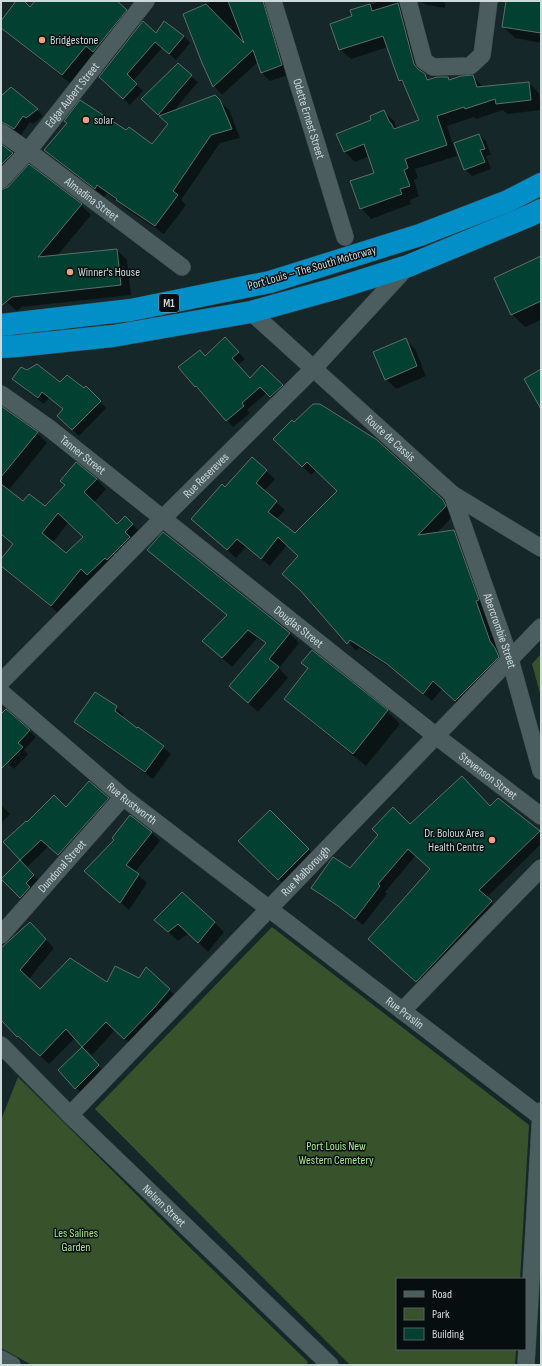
<svg xmlns="http://www.w3.org/2000/svg" width="542" height="1366" viewBox="0 0 542 1366" font-family="'Sofia Sans Condensed',sans-serif">
<style>
.green{fill:#38532c}
.shadow{fill:#0007;fill-rule:evenodd}
.building{fill:#024131;stroke:#5e6f69;fill-rule:evenodd}
.lines{fill:none;stroke-linecap:round;stroke-linejoin:round}
.street-casing{stroke:#374445;stroke-width:18}
.highway-casing{stroke:#374445;stroke-width:23}
.street{stroke:#4b5d5f;stroke-width:17}
.highway{stroke:#028fc8;stroke-width:22}
.poi-dot{fill:#f39f85;stroke:#070e0f;stroke-width:1.5}
.labels{text-anchor:middle;dominant-baseline:central;stroke-width:3;stroke-linejoin:round;paint-order:stroke}
.shield{fill:#070e0f;stroke:#929c9d;stroke-width:1}
.shield-label{font-size:11px;font-weight:bold;fill:#ced9da}
.poi-label{font-size:12px;fill:#ced9da;stroke:#070e0f;text-anchor:start}
.street-label{font-size:12px;fill:#ced9da;stroke:#070e0f}
.park-label{font-size:12px;fill:#a9e98d;stroke:#070e0f}
</style>
<rect width="100%" height="100%" fill="#162729"/>
<g class="green">
<path d="M541,654V697L532,664Z"/>
<path d="M272,927L529,1125L520,1279H397V1349H516L515,1365H350L95,1109Z"/>
<path d="M18,1077L177,1235L308,1362L306,1365H32L1,1348V1120Z"/>
</g>
<g class="shadow">
<path d="M17,1H23L30,8L36,1H115L138,22L74,86L12,37L1,27V23Z"/>
<path d="M210,1H275L290,74L270,81L262,73L258,62L222,95L214,86L184,14L211,2Z"/>
<path d="M376,1H445V8L427,5L422,2L417,1L408,14L424,74L430,80L448,78L451,81L473,76L483,87L529,83L539,93L541,110L507,114L503,110L476,119L474,117L447,126L457,156L415,169L418,178L414,180L419,196L410,200L411,204L371,219L361,208L375,173L369,156L355,162L345,152L383,111L394,121L397,129L420,121L405,86L400,81L388,47L351,59L340,49L353,16L351,11L376,3Z"/>
<path d="M507,1H541V43L515,38L503,27Z"/>
<path d="M156,34L184,36L190,43L176,60L162,48L133,81L143,91L130,105L107,83Z"/>
<path d="M191,76L198,82L173,112L220,101L229,110L240,138L220,143L181,200L186,205L164,234L126,209L107,193L104,197L54,159L45,150L126,132L152,145L169,124L148,106Z"/>
<path d="M1,97L37,110L43,116L33,124L30,122L21,135L14,130L1,125Z"/>
<path d="M479,135L486,141L491,155L486,156L491,169L472,176L465,169Z"/>
<path d="M1,140V146L12,153L22,163L1,188V191L81,205L91,215L57,256L117,250L127,260L131,295L22,307L17,311L1,297Z"/>
<path d="M541,257V320L525,327L512,314Z"/>
<path d="M225,339L245,359L238,365L250,379L262,367L288,392L277,403L267,393L247,410L250,413L233,427L203,392L202,393L195,387L180,367L205,357Z"/>
<path d="M406,340L415,349L426,376L396,389L386,379Z"/>
<path d="M13,379L84,390L86,388L106,408L79,436L58,416L64,410L49,398L44,404L19,385Z"/>
<path d="M1,406V408L37,433L47,443L8,491L23,503L45,508L96,479L106,489L94,503L117,525L125,517L143,535L136,542L122,528L121,530L139,548L61,615L9,573L1,565V560L14,545L3,536L1,538ZM69,522L84,537L66,554L52,543Z"/>
<path d="M274,439L443,500L452,509L454,515L436,534L454,531L462,539L498,651L504,657L464,709L442,689L432,701L397,672L359,648L356,651L305,595L283,574L299,556L287,545L270,566L246,547L236,558L201,527L225,488L266,471L275,479L264,491L285,510L276,520L295,534L338,491L316,470L311,475Z"/>
<path d="M164,533L290,634L299,643L279,668L288,678L258,712L230,686L266,644L257,638L232,667L203,641L228,616L158,559L149,550Z"/>
<path d="M312,651L387,711L400,724L366,766L298,711L285,698L309,669Z"/>
<path d="M116,707L124,715L122,718L163,747L171,754L153,779L83,730L76,722Z"/>
<path d="M6,711L36,737L24,750L28,754L14,769L1,756V716Z"/>
<path d="M108,799L115,805L65,861L49,846L26,868L40,882L27,904L3,879L22,861L5,842Z"/>
<path d="M1,805L10,814L1,823Z"/>
<path d="M490,807L539,831L541,833V844L486,898L498,909L424,989L376,946L431,869L416,855L385,892L387,894L363,925L347,913L320,895L312,888L350,870L410,825Z"/>
<path d="M270,811L318,859L288,889L240,841Z"/>
<path d="M130,816L152,833L160,841L135,872L147,883L129,910L85,871L115,840Z"/>
<path d="M155,920L214,922L224,932L208,952L189,933L178,941Z"/>
<path d="M30,924L54,948L29,979L40,990L140,979L146,969L178,998L133,1046L115,1030L92,1055L87,1050L85,1051L105,1073L82,1094L59,1070L84,1047L75,1038L49,1064L27,1044L26,1045L1,1019V948Z"/>
</g>
<g class="building">
<path d="M16,1H24L30,7L35,1H117L127,10L93,52L86,46L62,75L1,28V21Z"/>
<path d="M228,1H263L282,65L261,73L253,50L213,87L202,63L183,14L206,4L244,43Z"/>
<path d="M506,1H541V33L502,27Z"/>
<path d="M398,3L414,64L418,69L425,74L427,80L437,77H448L449,80L461,76L473,75L477,87L529,82L531,100L496,104L495,99L465,109L464,107L437,116L447,145L405,159L408,168L404,170L410,186L400,189L402,194L360,209L350,181L374,173L364,144L344,152L336,134L371,120L370,116L384,110L390,123H391L394,129L419,120L402,80L399,81L383,36L339,50L330,24L352,16L350,10L370,4L372,11Z"/>
<path d="M143,21L156,33L164,21L184,36L169,54L155,42L127,74L137,84L123,99L99,77Z"/>
<path d="M178,63L192,75L158,115L141,99Z"/>
<path d="M11,87L38,109L26,118L23,116L14,129L6,124L1,122V96Z"/>
<path d="M215,95L220,100L232,129L211,135L173,191L178,195L155,226L116,200L117,199L97,185L95,189L44,150L67,123L64,121L80,100L126,130L129,127L152,144L168,124L159,116Z"/>
<path d="M479,134L485,149L480,150L485,162L464,170L454,143Z"/>
<path d="M1,144L13,153L1,165Z"/>
<path d="M29,164L82,204L38,257L117,249L121,285L12,297L1,306V190L8,187Z"/>
<path d="M541,256V301L511,315L494,278Z"/>
<path d="M225,337L239,352L232,358L250,378L262,365L283,385L270,397L260,387L242,403L244,406L226,421L196,386L195,387L178,367L200,350L205,356Z"/>
<path d="M406,338L417,366L385,380L373,352Z"/>
<path d="M37,364L60,382L67,375L84,388L86,386L101,401L72,430L57,416L63,409L42,392L38,398L12,379L21,367L27,370Z"/>
<path d="M541,369V409L524,379Z"/>
<path d="M313,404H320L377,440L443,500L446,506L418,535L454,530L479,600L476,601L490,641L495,648L499,657L455,701L433,681L423,694L387,664L350,640L347,644L301,591L282,574L298,556L278,537L261,559L237,539L227,550L191,519L222,484L225,487L252,457L267,470L256,483L277,501L268,512L295,533L337,491L307,462L302,467L273,439L292,420L294,422Z"/>
<path d="M1,406L38,432L1,477Z"/>
<path d="M76,462L97,479L84,492L117,524L125,516L133,524L125,532L130,537L107,560L105,558L87,575L81,569L51,606L1,566V559L13,544L1,534V484L23,501L29,494L45,506L65,485L60,481ZM58,513L83,537L66,553L42,533Z"/>
<path d="M163,532L290,633L269,659L279,667L248,703L229,686L266,643L248,630L222,658L202,641L227,615L147,550Z"/>
<path d="M312,650L388,710L353,754L284,699L308,668L301,663Z"/>
<path d="M95,692L117,706L115,711L137,728L138,727L164,746L145,772L74,722Z"/>
<path d="M6,709L30,730L18,743L23,747L1,769V714Z"/>
<path d="M462,776L490,806L498,798L540,831L479,890L492,901L416,982L368,939L430,869L408,849L378,884L380,886L355,919L338,906L311,888L333,857L350,868L378,835L372,829L393,807L410,824Z"/>
<path d="M89,781L109,798L58,855L41,840L20,860L3,842L26,821L27,822L54,795L66,807Z"/>
<path d="M270,810L309,849L278,880L238,841Z"/>
<path d="M130,815L152,832L126,865L139,874L120,903L84,871L114,840L112,838Z"/>
<path d="M20,860L34,875L26,883L30,887L20,898L1,879Z"/>
<path d="M182,892L215,922L198,943L178,924L168,932L154,920Z"/>
<path d="M30,922L46,939L20,970L40,989L70,958L107,982L115,966L139,978L146,967L170,989L154,1008L124,1039L106,1022L82,1047L66,1029L40,1056L18,1036L17,1037L1,1020V948Z"/>
<path d="M82,1047L99,1065L75,1089L58,1070Z"/>
</g>
<g class="lines">
<defs>
<g id="street">
<path id="s1" d="M273,1L345,237"/>
<path d="M408,1L424,61L433,67L470,66L482,55L489,1"/>
<path id="s2" d="M1,132L28,151L182,267"/>
<path id="s3" d="M1,180L28,151L146,1"/>
<path id="s4" d="M251,312L452,494L541,548"/>
<path id="s5" d="M1,394L49,428L436,736L541,816"/>
<path id="s6" d="M452,494L510,659L541,771"/>
<path id="s7" d="M1,682L163,518L314,368L408,266"/>
<path id="s8" d="M1,692L123,797L541,1117"/>
<path id="s9" d="M1,935L123,797"/>
<path d="M402,1011L541,868"/>
<path id="s10" d="M1,1045L70,1115L330,1365"/>
<path id="s11" d="M70,1115L541,627"/>
<path d="M1,1359L12,1365"/>
<path d="M526,1365L541,1111"/>
</g>
<g id="highway">
<path d="M1,325L131,310L270,282L420,235L508,201L541,184"/>
<path d="M1,347L17,346L113,336L251,312L334,289L408,266L531,215L541,210"/>
</g>
</defs>
<use href="#street" class="street-casing"/>
<use href="#highway" class="highway-casing"/>
<use href="#street" class="street"/>
<use href="#highway" class="highway"/>
</g>
<g class="poi-dot">
<circle cx="42" cy="40" r="4"/>
<circle cx="86" cy="120" r="4"/>
<circle cx="70" cy="272" r="4"/>
<circle cx="492" cy="840" r="4"/>
</g>
<g class="labels">
<rect class="shield" x="159" y="294" width="20" height="18" rx="3"/>
<g class="shield-label">
<text x="169" y="303">M1</text>
</g>
<g class="poi-label">
<text x="50" y="40">Bridgestone</text>
<text x="94" y="120">solar</text>
<text x="78" y="272">Winner's House</text>
<text x="484" y="833" text-anchor="end">Dr. Boloux Area<tspan x="484" dy="14">Health Centre</tspan></text>
</g>
<g class="street-label">
<text stroke="none"><textPath href="#s3" startOffset="111">Edgar Aubert Street</textPath></text>
<text stroke="none"><textPath href="#s1" startOffset="123">Odette Ernest Street</textPath></text>
<text stroke="none"><textPath href="#s2" startOffset="113">Almadina Street</textPath></text>
<text transform="translate(312 268) rotate(-16)">Port Louis – The South Motorway</text>
<text stroke="none"><textPath href="#s4" startOffset="188">Route de Cassis</textPath></text>
<text stroke="none"><textPath href="#s5" startOffset="102">Tanner Street</textPath></text>
<text stroke="none"><textPath href="#s7" startOffset="291">Rue Resereves</textPath></text>
<text stroke="none"><textPath href="#s5" startOffset="378">Douglas Street</textPath></text>
<text stroke="none"><textPath href="#s6" startOffset="145">Abercrombie Street</textPath></text>
<text stroke="none"><textPath href="#s5" startOffset="619">Stevenson Street</textPath></text>
<text stroke="none"><textPath href="#s8" startOffset="172">Rue Rustworth</textPath></text>
<text stroke="none"><textPath href="#s9" startOffset="92">Dundonal Street</textPath></text>
<text stroke="none"><textPath href="#s11" startOffset="339">Rue Malborough</textPath></text>
<text stroke="none"><textPath href="#s8" startOffset="516">Rue Praslin</textPath></text>
<text stroke="none"><textPath href="#s10" startOffset="229">Nelson Street</textPath></text>
</g>
<g class="park-label">
<text x="336" y="1146">Port Louis New<tspan x="336" dy="14">Western Cemetery</tspan></text>
<text x="76" y="1233">Les Salines<tspan x="76" dy="14">Garden</tspan></text>
</g>
</g>
<rect width="542" height="1366" fill="none" stroke="#ced9da" stroke-width="4"/>
<rect x="396" y="1278" width="130" height="72" fill="#070e0f" stroke="#575f60"/>
<rect x="404" y="1291" width="20" height="6" fill="#4b5d5f" stroke="#575f60"/>
<text x="432" y="1298" font-size="12" fill="#ced9da">Road</text>
<rect x="404" y="1308" width="20" height="12" fill="#38532c" stroke="#575f60"/>
<text x="432" y="1318" font-size="12" fill="#ced9da">Park</text>
<rect x="404" y="1328" width="20" height="12" fill="#024131" stroke="#575f60"/>
<text x="432" y="1338" font-size="12" fill="#ced9da">Building</text>
</svg>
